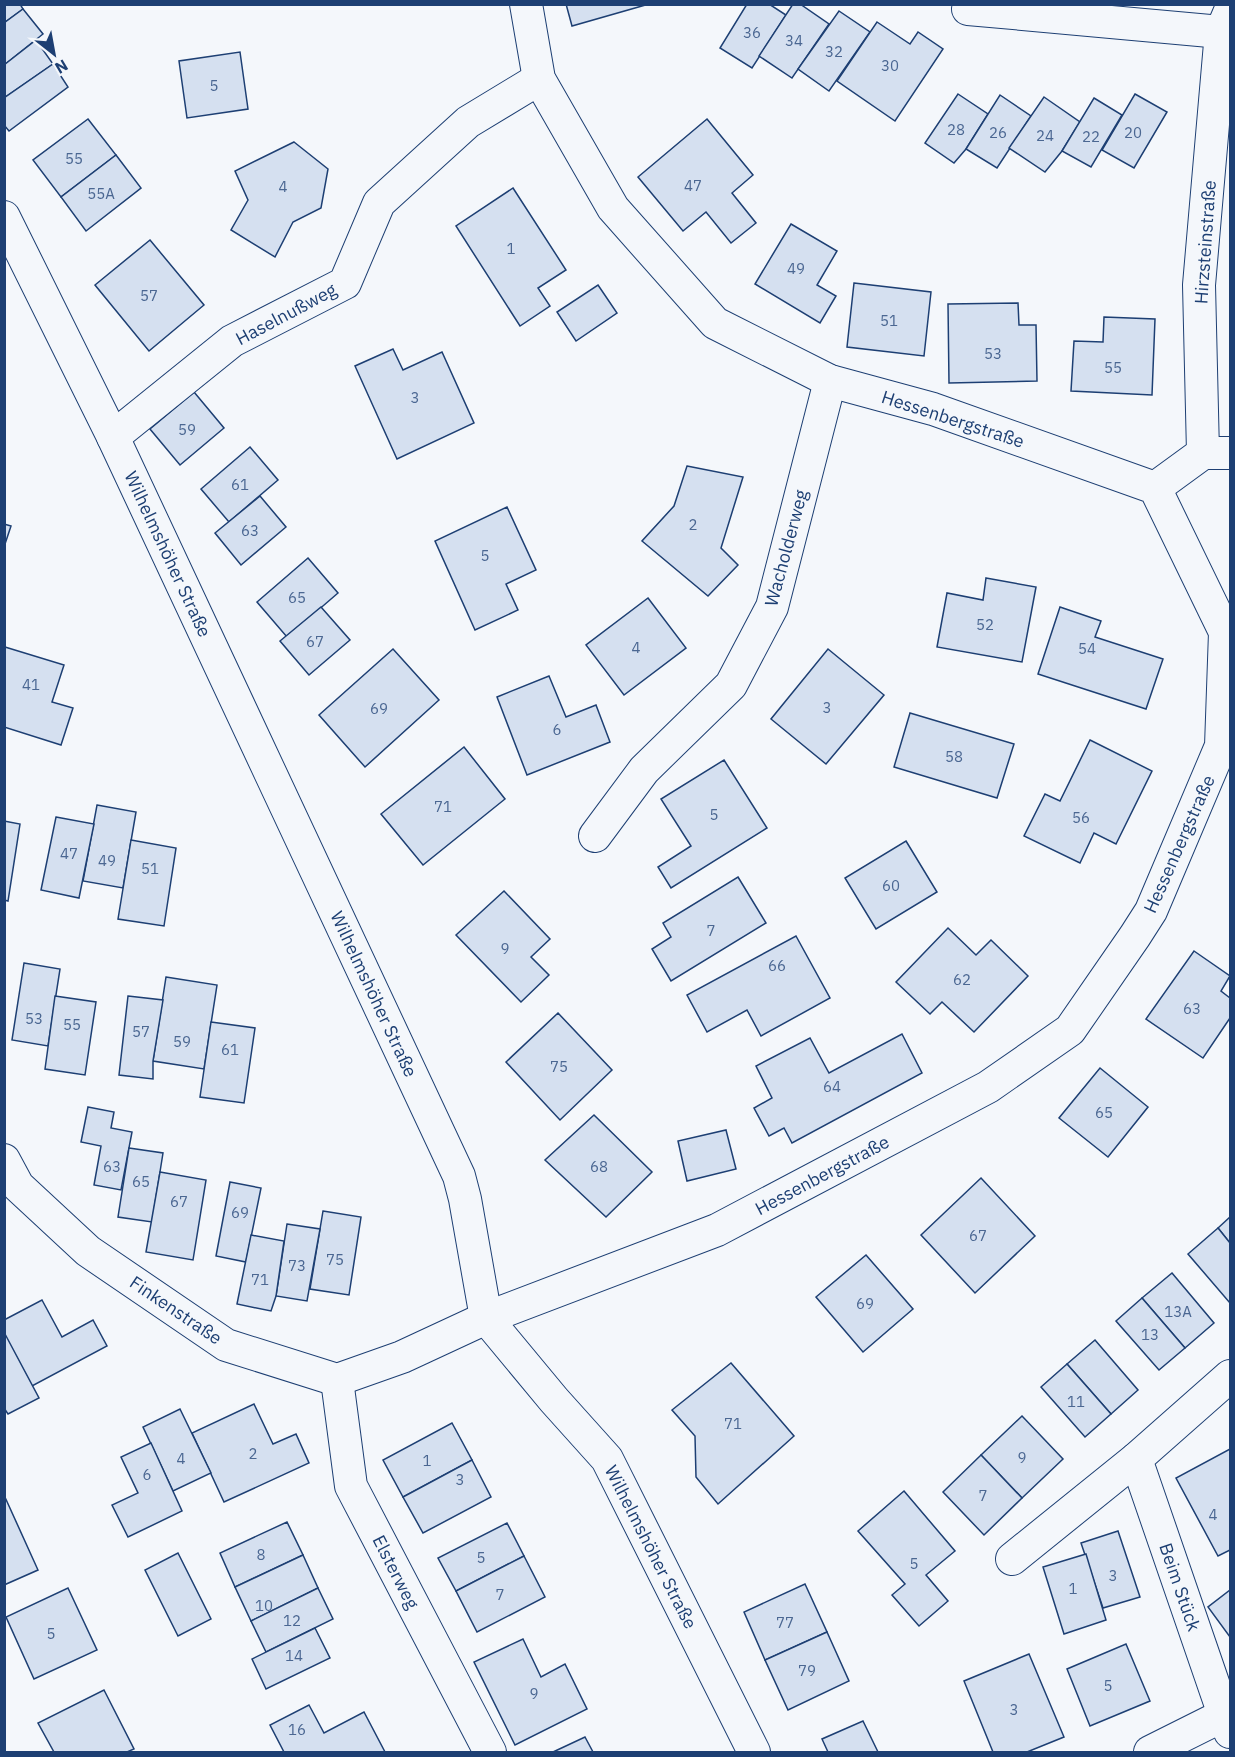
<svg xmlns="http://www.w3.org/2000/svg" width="1235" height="1757" viewBox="0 0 1235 1757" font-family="'IBM Plex Sans',sans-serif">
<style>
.building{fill:#d5e0f0;stroke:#1d3f73;stroke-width:1.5}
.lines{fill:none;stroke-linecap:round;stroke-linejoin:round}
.minor-casing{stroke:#1d3f73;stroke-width:34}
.minor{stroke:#f4f7fb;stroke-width:32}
.labels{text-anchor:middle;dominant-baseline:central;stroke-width:4.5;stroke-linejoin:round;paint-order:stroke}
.number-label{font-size:15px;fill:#4b6792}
.street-label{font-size:18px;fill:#1d3f73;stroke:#f4f7fb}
</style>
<rect width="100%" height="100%" fill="#f4f7fb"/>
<g class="building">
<path d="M4,4H20L23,9L4,23Z"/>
<path d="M566,4H649L572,26Z"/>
<path d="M747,4H769L786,15L752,68L720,48Z"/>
<path d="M793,4H800L829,24L792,78L759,56Z"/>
<path d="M23,9L43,34L4,65V23Z"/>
<path d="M839,11L870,32L829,91L798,69Z"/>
<path d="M877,22L910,44L918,32L943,49L895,121L837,81Z"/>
<path d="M36,40L53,64L4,98V65Z"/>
<path d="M240,52L248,109L187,118L179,61Z"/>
<path d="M53,64L68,87L9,131L4,125V98Z"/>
<path d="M958,94L988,114L966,149L954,163L925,143Z"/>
<path d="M1135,94L1167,112L1134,168L1102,150Z"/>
<path d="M1000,95L1031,116L997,168L966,149Z"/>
<path d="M1044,97L1080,122L1062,151L1045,172L1009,148Z"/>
<path d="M1094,98L1122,115L1091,167L1062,151Z"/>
<path d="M88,119L116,155L61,197L33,160Z"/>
<path d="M707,119L753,175L732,193L756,223L731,243L706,212L683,231L638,177Z"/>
<path d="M294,142L328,169L321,208L293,222L275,257L231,230L248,200L235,171Z"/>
<path d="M116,155L141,188L86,231L61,197Z"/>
<path d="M513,188L566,270L538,288L550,306L520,326L456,226Z"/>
<path d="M791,224L837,251L817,285L836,296L820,323L755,284Z"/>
<path d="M150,240L204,305L149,351L95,285Z"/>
<path d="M854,283L931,292L924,356L847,347Z"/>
<path d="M598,285L617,313L576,341L557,312Z"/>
<path d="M1018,303L1019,325H1036L1037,381L949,383L948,304Z"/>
<path d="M1104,317L1155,319L1152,395L1071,391L1074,341L1103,342Z"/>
<path d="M393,349L403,370L442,352L474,423L397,459L355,366Z"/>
<path d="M194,392L224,428L180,465L150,429Z"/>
<path d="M250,447L278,480L229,522L201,489Z"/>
<path d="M687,466L743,477L721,548L738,565L708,596L642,541L674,506Z"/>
<path d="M260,496L286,527L241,565L215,533Z"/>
<path d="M507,507L536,570L506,584L518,610L475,630L435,541Z"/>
<path d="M4,524L11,526L4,547Z"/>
<path d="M308,558L338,593L287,637L257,602Z"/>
<path d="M986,578L1036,587L1022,662L937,647L947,593L983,600Z"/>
<path d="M648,598L686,648L624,695L586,645Z"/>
<path d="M321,607L350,640L309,675L280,641Z"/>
<path d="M1060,607L1101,621L1095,637L1163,659L1146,709L1038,674Z"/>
<path d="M5,647L64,665L52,702L73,708L61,745L4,727Z"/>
<path d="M393,649L439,700L365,767L319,715Z"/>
<path d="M828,649L884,695L826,764L771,719Z"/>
<path d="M549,676L566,717L596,705L610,742L527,775L497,697Z"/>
<path d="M910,713L1014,744L997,798L894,767Z"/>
<path d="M1090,740L1152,771L1116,844L1094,833L1080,863L1024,836L1045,794L1060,801Z"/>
<path d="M464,747L505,799L423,865L381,814Z"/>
<path d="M724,760L767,828L671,888L658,867L691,846L661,799Z"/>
<path d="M97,805L136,812L123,888L83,881Z"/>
<path d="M56,817L94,824L79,898L41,890Z"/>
<path d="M4,821L20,824L8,901L4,900Z"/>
<path d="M131,840L176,848L164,926L118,919Z"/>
<path d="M906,841L937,892L876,929L845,878Z"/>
<path d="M738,877L766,923L671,981L652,949L671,937L663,923Z"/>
<path d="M504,891L550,939L531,957L549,975L521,1002L456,935Z"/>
<path d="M948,928L976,955L991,940L1028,976L974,1032L942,1002L930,1014L896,982Z"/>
<path d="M796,936L830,998L761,1036L747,1010L707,1032L687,995Z"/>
<path d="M1194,951L1230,976L1221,991L1230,998V1018L1203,1058L1146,1019Z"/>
<path d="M24,963L60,969L48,1046L12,1040Z"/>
<path d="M166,977L217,985L204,1069L153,1061Z"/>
<path d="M55,996L96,1002L85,1075L45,1069Z"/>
<path d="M128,996L163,1000L153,1061V1079L119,1075Z"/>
<path d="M558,1013L612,1070L560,1120L506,1062Z"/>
<path d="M211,1022L255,1028L244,1103L200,1097Z"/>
<path d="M902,1034L922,1073L792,1143L784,1128L769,1136L754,1108L772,1098L756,1066L810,1038L829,1073Z"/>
<path d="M1100,1068L1148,1107L1108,1157L1059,1118Z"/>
<path d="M88,1107L114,1112L111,1128L132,1132L121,1190L94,1185L101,1146L81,1142Z"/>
<path d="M594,1115L652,1172L606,1217L545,1160Z"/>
<path d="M726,1130L736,1169L687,1181L678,1141Z"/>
<path d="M129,1148L163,1153L152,1222L118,1217Z"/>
<path d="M160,1172L206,1180L193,1260L146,1252Z"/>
<path d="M981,1178L1035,1236L975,1293L921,1235Z"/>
<path d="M230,1182L261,1188L246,1262L216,1256Z"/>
<path d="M323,1211L361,1217L349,1295L310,1289Z"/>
<path d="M1230,1217V1243L1218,1228Z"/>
<path d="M287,1224L320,1229L307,1301L276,1296Z"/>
<path d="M1218,1228L1230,1243V1303L1188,1254Z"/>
<path d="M251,1235L284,1241L276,1296L271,1311L237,1304Z"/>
<path d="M866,1255L913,1309L863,1352L816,1297Z"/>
<path d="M1172,1273L1214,1323L1185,1348L1142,1298Z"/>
<path d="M1142,1298L1185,1348L1159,1370L1116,1321Z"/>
<path d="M42,1300L62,1337L93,1320L107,1346L32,1386L4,1334V1320Z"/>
<path d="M5,1334L39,1398L8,1414L4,1408Z"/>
<path d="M1095,1340L1138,1390L1111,1414L1067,1364Z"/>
<path d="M731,1363L794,1436L718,1504L696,1477L695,1436L672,1410Z"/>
<path d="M1067,1364L1111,1414L1085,1437L1041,1387Z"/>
<path d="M254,1404L273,1444L296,1434L309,1463L224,1502L192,1433Z"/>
<path d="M180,1409L211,1473L173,1491L143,1427Z"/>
<path d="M1022,1416L1063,1459L1022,1498L981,1455Z"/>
<path d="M452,1423L472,1460L403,1497L383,1460Z"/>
<path d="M151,1443L182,1511L128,1537L112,1505L138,1493L121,1457Z"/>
<path d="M1230,1449V1550L1218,1556L1176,1478Z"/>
<path d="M981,1455L1022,1498L984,1535L943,1492Z"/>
<path d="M472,1460L491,1497L423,1533L403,1497Z"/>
<path d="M904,1491L955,1551L926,1575L948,1601L919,1626L892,1595L905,1584L858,1531Z"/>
<path d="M4,1495L38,1570L4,1585Z"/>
<path d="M287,1522L303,1555L235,1587L220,1553Z"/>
<path d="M507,1523L524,1556L456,1591L438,1558Z"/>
<path d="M1118,1531L1140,1597L1103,1608L1081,1543Z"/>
<path d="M178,1553L211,1619L178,1636L145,1570Z"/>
<path d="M1086,1554L1106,1620L1064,1634L1043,1567Z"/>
<path d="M303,1555L318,1588L251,1621L235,1587Z"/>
<path d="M524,1556L545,1597L477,1632L456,1591Z"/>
<path d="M805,1584L827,1632L765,1660L744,1612Z"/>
<path d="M68,1588L97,1650L34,1679L6,1617Z"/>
<path d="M318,1588L333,1619L266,1652L251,1621Z"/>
<path d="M1230,1590V1637L1208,1607Z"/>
<path d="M315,1628L330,1658L266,1689L252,1659Z"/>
<path d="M827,1632L849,1681L788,1710L765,1660Z"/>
<path d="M523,1639L541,1677L565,1664L587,1709L515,1745L474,1662Z"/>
<path d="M1126,1644L1150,1701L1090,1726L1067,1669Z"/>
<path d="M1029,1654L1064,1737L1027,1752H993L964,1681Z"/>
<path d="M104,1690L134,1749L127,1752H54L38,1723Z"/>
<path d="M309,1705L324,1733L364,1712L385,1752H284L270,1725Z"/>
<path d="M863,1721L878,1752H828L822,1739Z"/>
<path d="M585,1737L593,1752H553Z"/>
</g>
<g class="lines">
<defs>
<g id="minor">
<path d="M968,9L1221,32"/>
<path d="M4,217L113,437L459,1176L465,1199L486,1318L554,1400L607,1459L754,1752"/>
<path d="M113,437L232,341L345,283L379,203L468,122L539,79"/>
<path d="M1203,453H1230"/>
<path d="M1155,488L1203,453L1199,285L1221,32L1230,11"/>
<path d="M595,836L644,770L731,685L772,607L830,381"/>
<path d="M4,1160L18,1186L88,1251L226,1345L337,1380L402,1357L486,1318L717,1230L988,1087L1070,1030L1135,936L1151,911L1221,746L1225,632L1155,488L933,409L830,381L715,323L613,208L539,79L526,4"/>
<path d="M1230,1376L1136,1459L1230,1732"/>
<path d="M337,1380L351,1486L490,1752"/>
<path d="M1012,1559L1136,1459"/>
<path d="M1150,1752L1230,1712"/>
</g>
</defs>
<use href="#minor" class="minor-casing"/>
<use href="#minor" class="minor"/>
</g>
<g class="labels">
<g class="number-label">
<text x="752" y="32">36</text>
<text x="794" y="40">34</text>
<text x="834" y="51">32</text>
<text x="890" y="65">30</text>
<text x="214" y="85">5</text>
<text x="956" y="129">28</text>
<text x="998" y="132">26</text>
<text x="1133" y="132">20</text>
<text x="1045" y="135">24</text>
<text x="1091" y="136">22</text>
<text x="74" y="158">55</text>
<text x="693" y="185">47</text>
<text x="283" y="186">4</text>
<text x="101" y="193">55A</text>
<text x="511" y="248">1</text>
<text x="796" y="268">49</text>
<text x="149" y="295">57</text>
<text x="889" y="320">51</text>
<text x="993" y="353">53</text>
<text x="1113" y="367">55</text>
<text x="415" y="397">3</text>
<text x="187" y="429">59</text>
<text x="240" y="484">61</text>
<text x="693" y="524">2</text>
<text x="250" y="530">63</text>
<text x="485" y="555">5</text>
<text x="297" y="597">65</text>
<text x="985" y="624">52</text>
<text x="315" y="641">67</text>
<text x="636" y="647">4</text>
<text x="1087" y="648">54</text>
<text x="31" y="684">41</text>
<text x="827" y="707">3</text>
<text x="379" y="708">69</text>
<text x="557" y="729">6</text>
<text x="954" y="756">58</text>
<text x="443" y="806">71</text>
<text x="714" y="814">5</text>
<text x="1081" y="817">56</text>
<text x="69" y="853">47</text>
<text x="107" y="860">49</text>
<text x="150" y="868">51</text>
<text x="891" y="885">60</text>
<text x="711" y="930">7</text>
<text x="505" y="948">9</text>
<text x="777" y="965">66</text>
<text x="962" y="979">62</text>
<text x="1192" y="1008">63</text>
<text x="34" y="1018">53</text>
<text x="72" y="1024">55</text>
<text x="141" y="1031">57</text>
<text x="182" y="1041">59</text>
<text x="230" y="1049">61</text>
<text x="559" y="1066">75</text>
<text x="832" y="1086">64</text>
<text x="1104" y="1112">65</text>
<text x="112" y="1166">63</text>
<text x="599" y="1166">68</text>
<text x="141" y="1181">65</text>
<text x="179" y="1201">67</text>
<text x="240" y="1212">69</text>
<text x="978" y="1235">67</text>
<text x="335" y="1259">75</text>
<text x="297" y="1265">73</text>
<text x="260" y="1279">71</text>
<text x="865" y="1303">69</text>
<text x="1178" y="1311">13A</text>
<text x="1150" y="1334">13</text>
<text x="1076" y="1401">11</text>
<text x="733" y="1423">71</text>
<text x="253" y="1453">2</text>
<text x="1022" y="1457">9</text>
<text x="181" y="1458">4</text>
<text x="427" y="1460">1</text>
<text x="147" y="1474">6</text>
<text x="460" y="1479">3</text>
<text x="983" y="1495">7</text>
<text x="1213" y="1514">4</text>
<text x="261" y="1554">8</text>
<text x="481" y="1557">5</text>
<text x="914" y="1563">5</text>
<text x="1113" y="1575">3</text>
<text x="1073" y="1588">1</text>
<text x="500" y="1594">7</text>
<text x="264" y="1605">10</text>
<text x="292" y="1620">12</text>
<text x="785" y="1622">77</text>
<text x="51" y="1633">5</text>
<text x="294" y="1655">14</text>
<text x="807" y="1670">79</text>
<text x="1108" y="1685">5</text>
<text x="534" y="1693">9</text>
<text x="1014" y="1709">3</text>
<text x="297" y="1729">16</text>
</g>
<g class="street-label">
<text transform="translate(1205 242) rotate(-86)">Hirzsteinstraße</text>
<text transform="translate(286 314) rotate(-28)">Haselnußweg</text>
<text transform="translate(953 419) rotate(18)">Hessenbergstraße</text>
<text transform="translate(786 548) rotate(-75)">Wacholderweg</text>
<text transform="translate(168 554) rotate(65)">Wilhelmshöher Straße</text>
<text transform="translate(1179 844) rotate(-66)">Hessenbergstraße</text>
<text transform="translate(374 994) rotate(65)">Wilhelmshöher Straße</text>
<text transform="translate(822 1175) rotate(-28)">Hessenbergstraße</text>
<text transform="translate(176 1310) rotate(34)">Finkenstraße</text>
<text transform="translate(651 1547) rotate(63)">Wilhelmshöher Straße</text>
<text transform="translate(396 1572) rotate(63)">Elsterweg</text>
<text transform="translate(1180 1587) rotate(71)">Beim Stück</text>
</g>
</g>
<rect width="1235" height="1757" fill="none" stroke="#1d3f73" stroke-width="12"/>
<g transform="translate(54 54) rotate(149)" stroke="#f4f7fb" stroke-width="4.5" paint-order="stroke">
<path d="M0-4.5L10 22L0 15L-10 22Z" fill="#1d3f73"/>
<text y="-9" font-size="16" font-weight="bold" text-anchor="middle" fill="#1d3f73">N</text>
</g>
</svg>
